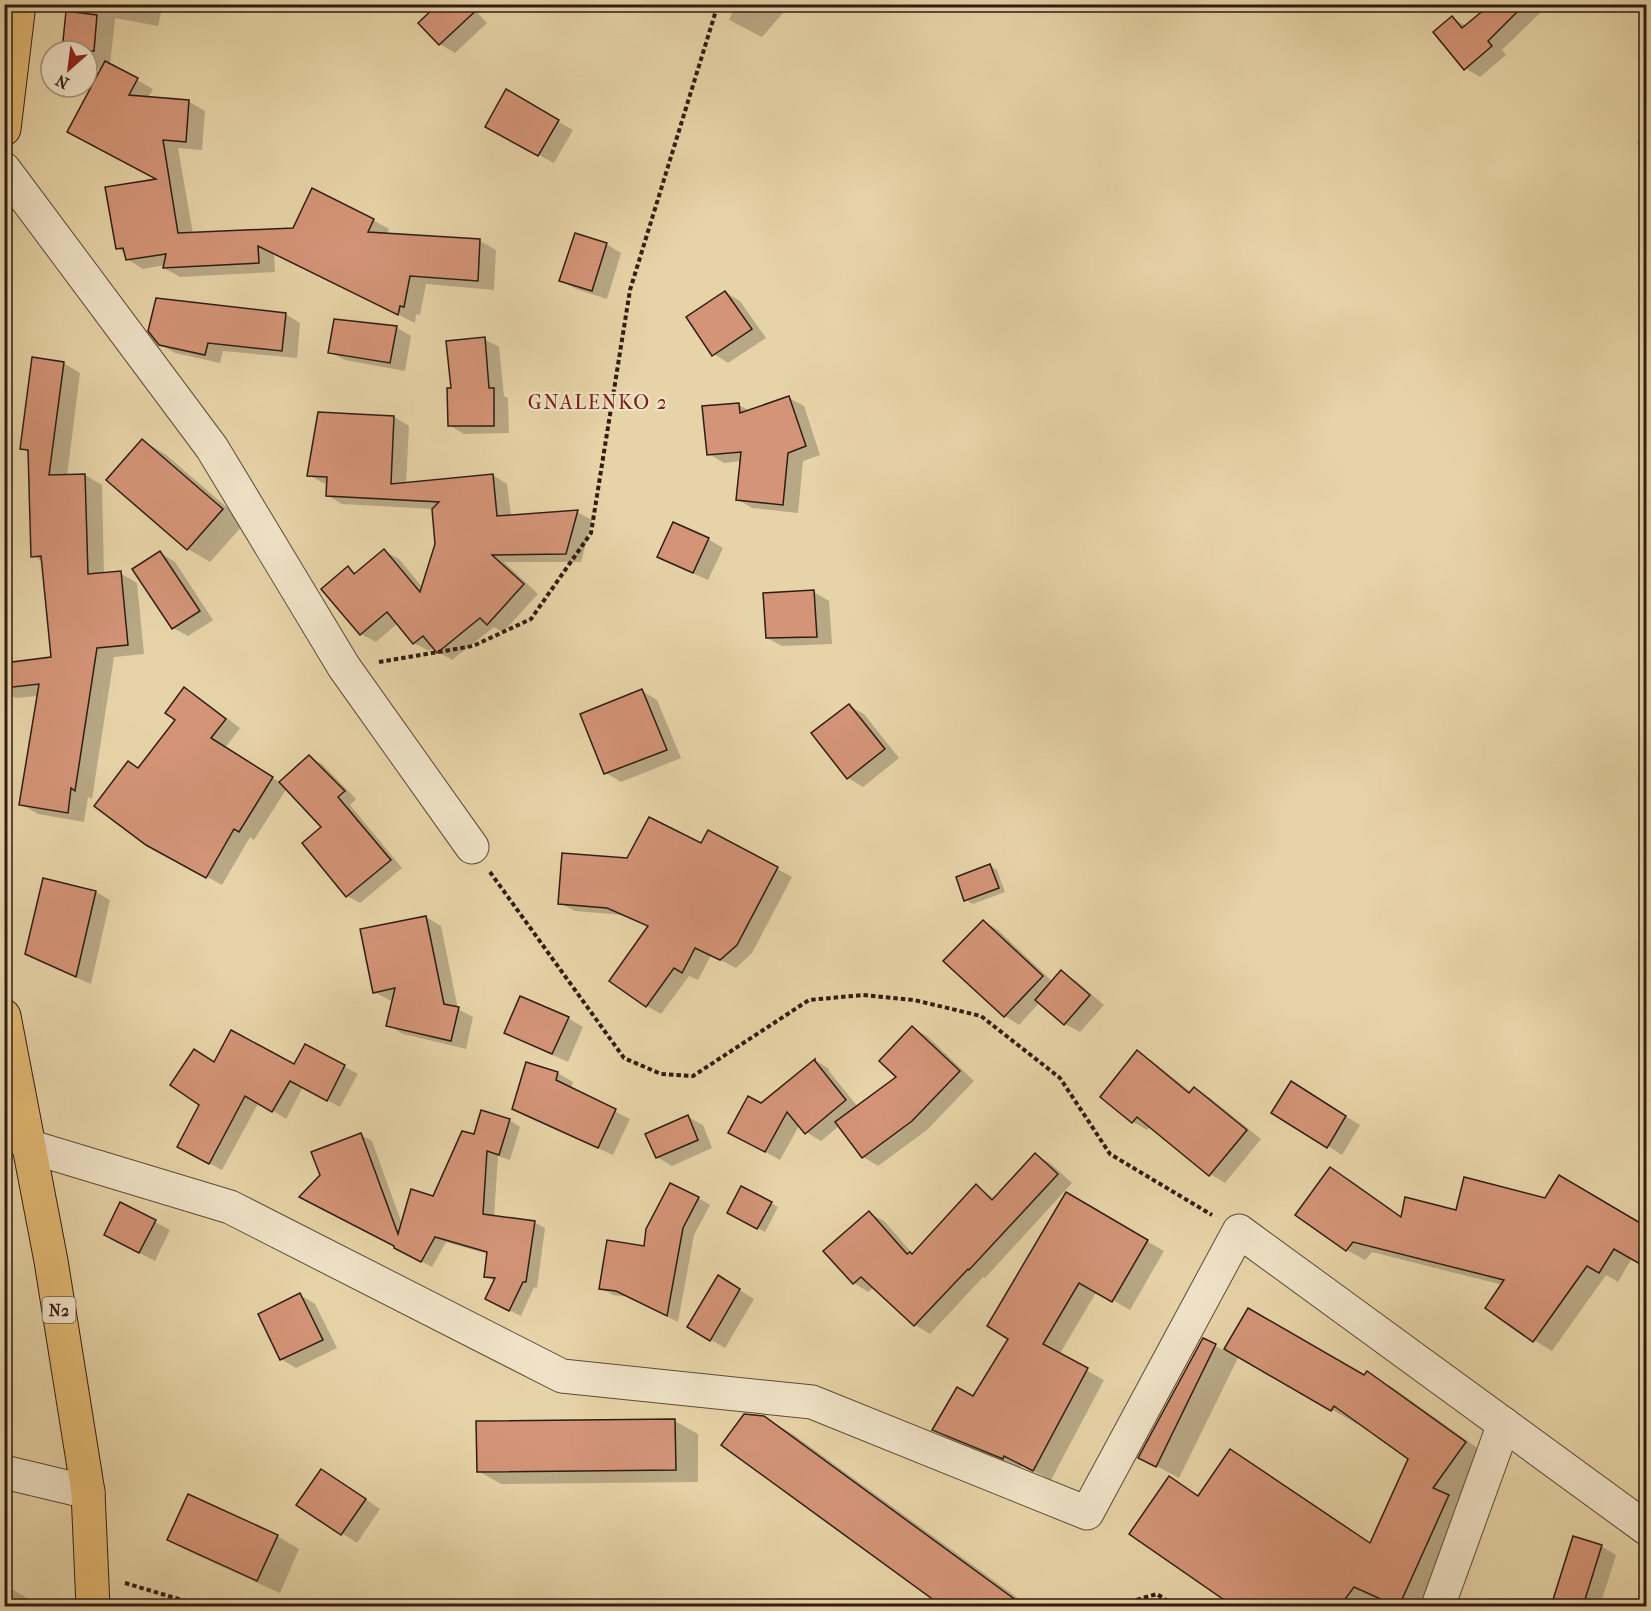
<svg xmlns="http://www.w3.org/2000/svg" width="1651" height="1611" viewBox="0 0 1651 1611" font-family="'IM FELL French Canon',serif">
<style>
.shadow{fill:#0003}
.building{fill:#d39477;stroke:#301d11;stroke-width:1.5}
.lines{fill:none;stroke-linecap:round;stroke-linejoin:round}
.minor-casing{stroke:#5e4a36;stroke-width:35}
.trunk-casing{stroke:#301d11;stroke-width:35}
.path{stroke:#301d11;stroke-width:4;stroke-dasharray:4.5 3;stroke-linecap:butt}
.minor{stroke:#efe2c6;stroke-width:33}
.trunk{stroke:#e3ba74;stroke-width:33}
.labels{text-anchor:middle;dominant-baseline:central;stroke-width:4.5;stroke-linejoin:round;paint-order:stroke}
.shield{fill:#efe2c6;stroke:#695847;stroke-width:1.5}
.shield-label{font-size:16px;font-weight:bold;fill:#301d11}
.neighbourhood-label{font-size:20px;letter-spacing:1.5px;fill:#7a1f14;stroke:#efe2c6}
</style>
<rect width="100%" height="100%" fill="#e6d3a7"/>
<filter id="stains"><feTurbulence type="fractalNoise" baseFrequency=".00333" numOctaves="4"/><feColorMatrix values="0 0 0 0 .2 0 0 0 0 .09 0 0 0 0 .02 0 0 0 .5 -.17"/></filter>
<radialGradient id="worn" r=".72"><stop offset=".6" stop-color="#630" stop-opacity="0"/><stop offset="1" stop-color="#630" stop-opacity=".3"/></radialGradient>
<g class="shadow">
<path d="M69,4H163L158,26L115,18L110,65L153,89L148,98L188,101L205,111L202,150L178,148L193,234L294,229L373,220L389,229L387,234L480,241L496,250L494,290L426,284L420,315L416,314L415,323L274,253L275,272L180,277L164,268L165,265L143,269L127,259L126,254L117,248L160,180L102,70L87,68V51H64Z"/>
<path d="M736,4H791L762,37L729,20Z"/>
<path d="M1494,4H1549L1502,50L1506,55L1480,77L1465,68L1452,18L1466,26Z"/>
<path d="M472,7L487,23L455,53L440,44L420,23Z"/>
<path d="M506,92L573,130L554,163L501,135Z"/>
<path d="M1646,138V164L1637,142Z"/>
<path d="M606,244L621,253L607,299L576,289L561,281Z"/>
<path d="M725,292L740,301L766,338L728,363L714,354Z"/>
<path d="M285,314L300,323L297,358L223,351L220,363L175,353L160,344Z"/>
<path d="M396,327L411,336L405,371L345,360L330,352Z"/>
<path d="M484,339L499,347L504,396L508,398L509,433L464,434L449,425L453,390Z"/>
<path d="M63,363L80,373L67,476L85,475L102,485L104,574L120,573L137,583L144,654L114,657L92,799L88,797L84,822L38,814L21,804L38,696L16,698L4,692V665L53,659L43,562L33,556L29,453L22,448Z"/>
<path d="M789,398L804,406L820,455L803,461L798,513L752,508L737,499L742,461L724,463L709,454L739,405L750,411Z"/>
<path d="M319,413L394,417L409,426L406,484L493,475L507,484L511,516L577,512L592,520L581,562H504L538,594L503,632L494,627L452,660L438,652L434,647L429,651L414,643L398,623L376,642L361,634L348,568L357,574L384,551L399,559L423,588L437,544L433,509L342,504L327,495L328,484L323,483L309,475Z"/>
<path d="M143,441L165,454L245,523L210,562L188,549Z"/>
<path d="M708,539L723,548L708,580L674,565L659,556Z"/>
<path d="M160,553L175,562L213,620L188,636L173,628Z"/>
<path d="M814,592L829,601L832,644L782,646L767,638Z"/>
<path d="M185,689L200,698L240,728L225,748L281,783L309,757L322,764L356,799L350,805L402,868L360,903L347,896L323,827L287,788L254,840L250,837L222,885L147,844L140,769L177,720Z"/>
<path d="M642,691L657,700L681,758L621,782L606,773Z"/>
<path d="M849,706L864,714L899,758L863,787L848,778L814,734Z"/>
<path d="M709,832L792,877L752,953L736,968L711,955L698,980L689,976L661,1014L647,1006L649,927L623,915L575,911L560,903L628,860L702,845Z"/>
<path d="M990,866L997,870L1005,892L973,904L966,900Z"/>
<path d="M44,880L96,892L110,900L91,984L41,962L27,954Z"/>
<path d="M426,917L441,926L458,1009L473,1017L466,1049L403,1034L388,1025L394,999L389,1000L374,992Z"/>
<path d="M983,921L998,930L1053,982L1061,972L1076,981L1104,1005L1080,1032L1065,1024L1040,1002L1019,1025L1005,1016Z"/>
<path d="M568,1018L583,1027L568,1062L521,1041L506,1033Z"/>
<path d="M912,1028L927,1036L974,1081L927,1130L878,1166L863,1157L839,1126L821,1141L806,1132L800,1124L780,1160L730,1132L815,1060L829,1069V1071L858,1107L899,1077Z"/>
<path d="M306,1046L358,1074L340,1107L303,1087L286,1119L259,1102L222,1170L192,1154L201,1104L215,1063L295,1066Z"/>
<path d="M1138,1052L1152,1061L1191,1092L1194,1088L1209,1097L1261,1139L1225,1183L1210,1174L1151,1126L1147,1130L1133,1122Z"/>
<path d="M527,1064L558,1073L573,1082L571,1089L630,1119L613,1155L529,1117L514,1108Z"/>
<path d="M1306,1092L1360,1125L1342,1155L1328,1146Z"/>
<path d="M688,1117L703,1125L712,1148L672,1166L657,1157Z"/>
<path d="M509,1120L520,1127L510,1160L498,1156L494,1217L534,1222L545,1228L537,1288L534,1287L521,1316L498,1305L495,1281L485,1276L488,1254L446,1242L432,1267L395,1247L361,1135L372,1141L402,1224L434,1198L475,1136Z"/>
<path d="M1035,1155L1050,1163L1072,1183L985,1278L983,1277L930,1334L915,1325L874,1287L868,1292L854,1283L869,1213L884,1221L913,1254L976,1186L995,1199Z"/>
<path d="M1331,1169L1349,1179L1402,1217L1457,1212L1546,1200L1632,1258L1618,1282L1606,1275L1552,1351L1534,1340L1503,1285L1372,1252L1365,1260L1347,1250L1298,1214Z"/>
<path d="M742,1188L778,1207L765,1232L729,1212Z"/>
<path d="M1066,1194L1164,1251L1130,1310L1097,1291L1059,1355L1104,1380L1051,1480L1022,1465L1021,1468L951,1440L934,1430L974,1398L1010,1338Z"/>
<path d="M698,1198L710,1205L694,1235L678,1322L629,1297L613,1295L601,1288Z"/>
<path d="M121,1204L170,1230L155,1261L121,1243Z"/>
<path d="M718,1277L754,1299L725,1348L689,1327Z"/>
<path d="M300,1295L315,1304L337,1348L296,1368L281,1359Z"/>
<path d="M1248,1310L1364,1377L1367,1373L1392,1387L1490,1457L1431,1606H1392L1380,1601L1376,1606H1236L1131,1533L1170,1478L1200,1496L1230,1451L1255,1465L1372,1544L1410,1459L1358,1422L1357,1424L1239,1356L1179,1478L1140,1457L1203,1340L1225,1351Z"/>
<path d="M764,1417L794,1435L1029,1606H945L723,1444Z"/>
<path d="M675,1421L698,1434V1482L501,1484L478,1471Z"/>
<path d="M336,1479L380,1509L357,1543L298,1505Z"/>
<path d="M277,1536L299,1549L280,1593L192,1553L169,1540Z"/>
<path d="M1574,1538L1601,1546L1616,1555L1600,1606H1553Z"/>
<path d="M4,1585L27,1598L23,1606H4Z"/>
</g>
<g class="building">
<path d="M438,4H483L439,45L418,23Z"/>
<path d="M1491,4H1525L1488,41L1492,46L1464,70L1433,32L1452,16L1462,28Z"/>
<path d="M66,11L97,15L94,51H62Z"/>
<path d="M105,61L138,78L129,95L189,100L186,142L163,140L178,233L293,228L312,188L374,219L368,232L480,239L478,281L410,276L404,307L400,306L398,315L258,246L259,263L163,268L166,254L126,260L123,248L116,249L105,187L156,179L67,132Z"/>
<path d="M506,89L559,120L538,156L485,127Z"/>
<path d="M575,233L607,243L592,291L559,281Z"/>
<path d="M725,291L752,329L712,356L686,317Z"/>
<path d="M156,298L286,313L282,351L208,343L205,355L159,345L148,331Z"/>
<path d="M334,319L397,326L390,363L328,353Z"/>
<path d="M485,337L489,388H494V426H448L447,388H451L446,341Z"/>
<path d="M32,357L64,362L49,475L85,474L88,574L121,571L128,645L97,648L75,791L71,788L68,813L19,805L39,684L4,688V663L51,657L41,556L31,557L28,450L20,449Z"/>
<path d="M789,396L806,446L788,453L783,505L736,500L741,452L707,455L702,406L739,403L740,413Z"/>
<path d="M318,412L394,416L391,484L493,474L497,516L578,510L566,554L492,555L524,584L487,625L480,618L437,653L423,636L413,644L387,612L360,635L321,589L348,566L354,574L384,549L420,592L435,544L432,509L439,502L326,496L327,477L307,476Z"/>
<path d="M142,439L223,509L187,550L106,480Z"/>
<path d="M673,522L709,538L693,573L657,557Z"/>
<path d="M160,551L200,611L172,629L132,569Z"/>
<path d="M814,590L817,637L766,638L763,593Z"/>
<path d="M184,687L226,719L211,738L273,777L239,832L234,829L206,878L146,845L94,806L128,761L138,768L175,720L165,713Z"/>
<path d="M642,689L667,750L604,774L580,714Z"/>
<path d="M849,704L885,749L847,779L811,733Z"/>
<path d="M309,755L345,791L338,797L391,860L346,897L302,843L321,827L279,782Z"/>
<path d="M649,817L701,843L708,830L778,867L737,945L720,960L695,948L682,973L674,968L646,1007L609,981L648,926L607,908L558,904L562,853L627,858Z"/>
<path d="M990,864L999,888L964,901L956,877Z"/>
<path d="M43,878L96,891L76,977L25,954Z"/>
<path d="M426,916L444,1004L459,1007L451,1041L386,1026L395,988L373,993L360,929Z"/>
<path d="M983,920L1043,976L1004,1017L943,961Z"/>
<path d="M1061,970L1090,995L1064,1025L1035,1000Z"/>
<path d="M520,996L569,1017L552,1054L504,1033Z"/>
<path d="M912,1026L960,1071L912,1121L862,1158L835,1122L896,1077L879,1061Z"/>
<path d="M231,1030L294,1064L305,1044L345,1065L327,1101L290,1081L272,1112L245,1096L209,1164L177,1147L199,1105L170,1085L194,1049L214,1062Z"/>
<path d="M1137,1050L1189,1093L1194,1087L1247,1130L1209,1176L1137,1117L1132,1123L1100,1097Z"/>
<path d="M815,1059V1061L846,1100L805,1134L787,1112L765,1152L728,1133L748,1096L761,1103Z"/>
<path d="M526,1062L558,1072L556,1080L616,1109L598,1148L512,1109Z"/>
<path d="M1291,1081L1346,1116L1327,1148L1271,1113Z"/>
<path d="M481,1110L510,1119L499,1155L487,1151L483,1214L535,1221L526,1282H523L509,1311L485,1299L495,1278L484,1277L487,1252L435,1237L421,1262L394,1248V1246L299,1197L320,1175L311,1152L361,1133L398,1234L411,1189L433,1196L462,1131L474,1134Z"/>
<path d="M688,1115L698,1140L656,1158L645,1134Z"/>
<path d="M1035,1153L1058,1174L969,1270L968,1269L914,1326L861,1277L853,1284L823,1251L869,1211L907,1254L910,1252L912,1254L976,1184L992,1200Z"/>
<path d="M1330,1167L1401,1217L1405,1197L1456,1210L1464,1177L1545,1198L1559,1175L1647,1227V1268L1614,1249L1599,1273L1587,1266L1533,1342L1485,1308L1504,1280L1353,1242L1346,1251L1295,1215Z"/>
<path d="M670,1183L699,1197L683,1228L667,1316L616,1291L599,1289L607,1240L644,1246L646,1229Z"/>
<path d="M741,1186L772,1202L757,1229L727,1213Z"/>
<path d="M1066,1192L1148,1240L1112,1302L1079,1283L1043,1344L1088,1368L1033,1471L1004,1456L1003,1459L932,1430L957,1387L973,1396L1008,1339L987,1326Z"/>
<path d="M120,1202L156,1220L139,1253L104,1235Z"/>
<path d="M718,1275L740,1289L710,1341L687,1327Z"/>
<path d="M300,1293L323,1340L280,1360L258,1314Z"/>
<path d="M1248,1308L1364,1375L1367,1371L1466,1442L1433,1488L1449,1495L1399,1606H1396L1354,1587L1340,1606H1233L1129,1534L1169,1476L1198,1496L1230,1449L1370,1543L1408,1459L1334,1406L1331,1411L1224,1349Z"/>
<path d="M1203,1338L1216,1344L1156,1467L1138,1458Z"/>
<path d="M744,1414L764,1416L1024,1606H942L721,1445Z"/>
<path d="M675,1419L676,1470L477,1472L476,1421Z"/>
<path d="M321,1469L366,1499L341,1535L296,1505Z"/>
<path d="M188,1494L278,1535L257,1581L167,1540Z"/>
<path d="M1573,1536L1602,1545L1583,1606H1551Z"/>
</g>
<g class="lines">
<defs>
<g id="minor">
<path d="M4,169L212,448L344,667L472,847"/>
<path d="M28,1146L230,1207L562,1376L812,1402L1087,1513L1239,1231L1646,1528"/>
<path d="M4,1472L88,1492"/>
<path d="M1438,1606L1504,1424"/>
</g>
<g id="trunk">
<path d="M4,129L19,4"/>
<path d="M4,1016L51,1261L88,1492L93,1606"/>
</g>
</defs>
<use href="#minor" class="minor-casing"/>
<use href="#trunk" class="trunk-casing"/>
<g class="path">
<path d="M379,662L473,646L531,619L591,533L630,290L718,4"/>
<path d="M490,872L624,1058L661,1074L693,1076L809,1000L863,995L914,1000L981,1016L1060,1078L1110,1154L1212,1215"/>
<path d="M125,1583L202,1606"/>
<path d="M1115,1606L1157,1594L1175,1606"/>
</g>
<use href="#minor" class="minor"/>
<use href="#trunk" class="trunk"/>
</g>
<g class="labels">
<rect class="shield" x="42.5" y="1297" width="33" height="26" rx="4.5"/>
<g class="shield-label">
<text x="59" y="1310">N2</text>
</g>
<g class="neighbourhood-label">
<text x="598" y="402">GNALENKO 2</text>
</g>
</g>
<rect width="1651" height="1611" fill="none" stroke="#e6d3a7" stroke-width="24"/>
<rect x="6" y="6" width="1639" height="1599" fill="none" stroke="#301d11" stroke-width="3"/>
<rect x="12" y="12" width="1627" height="1587" fill="none" stroke="#301d11" stroke-width="1.5"/>
<g transform="translate(69 69) rotate(208)"><circle r="28" fill="#efe2c6" stroke="#a3937e" stroke-width="1.5"/>
<path d="M0-4.5L10 22L0 15L-10 22Z" fill="#8f2418"/>
<text y="-9" font-size="16" font-weight="bold" text-anchor="middle" fill="#301d11">N</text>
</g>
<rect width="100%" height="100%" filter="url(#stains)"/>
<rect width="100%" height="100%" fill="url(#worn)"/>
</svg>
